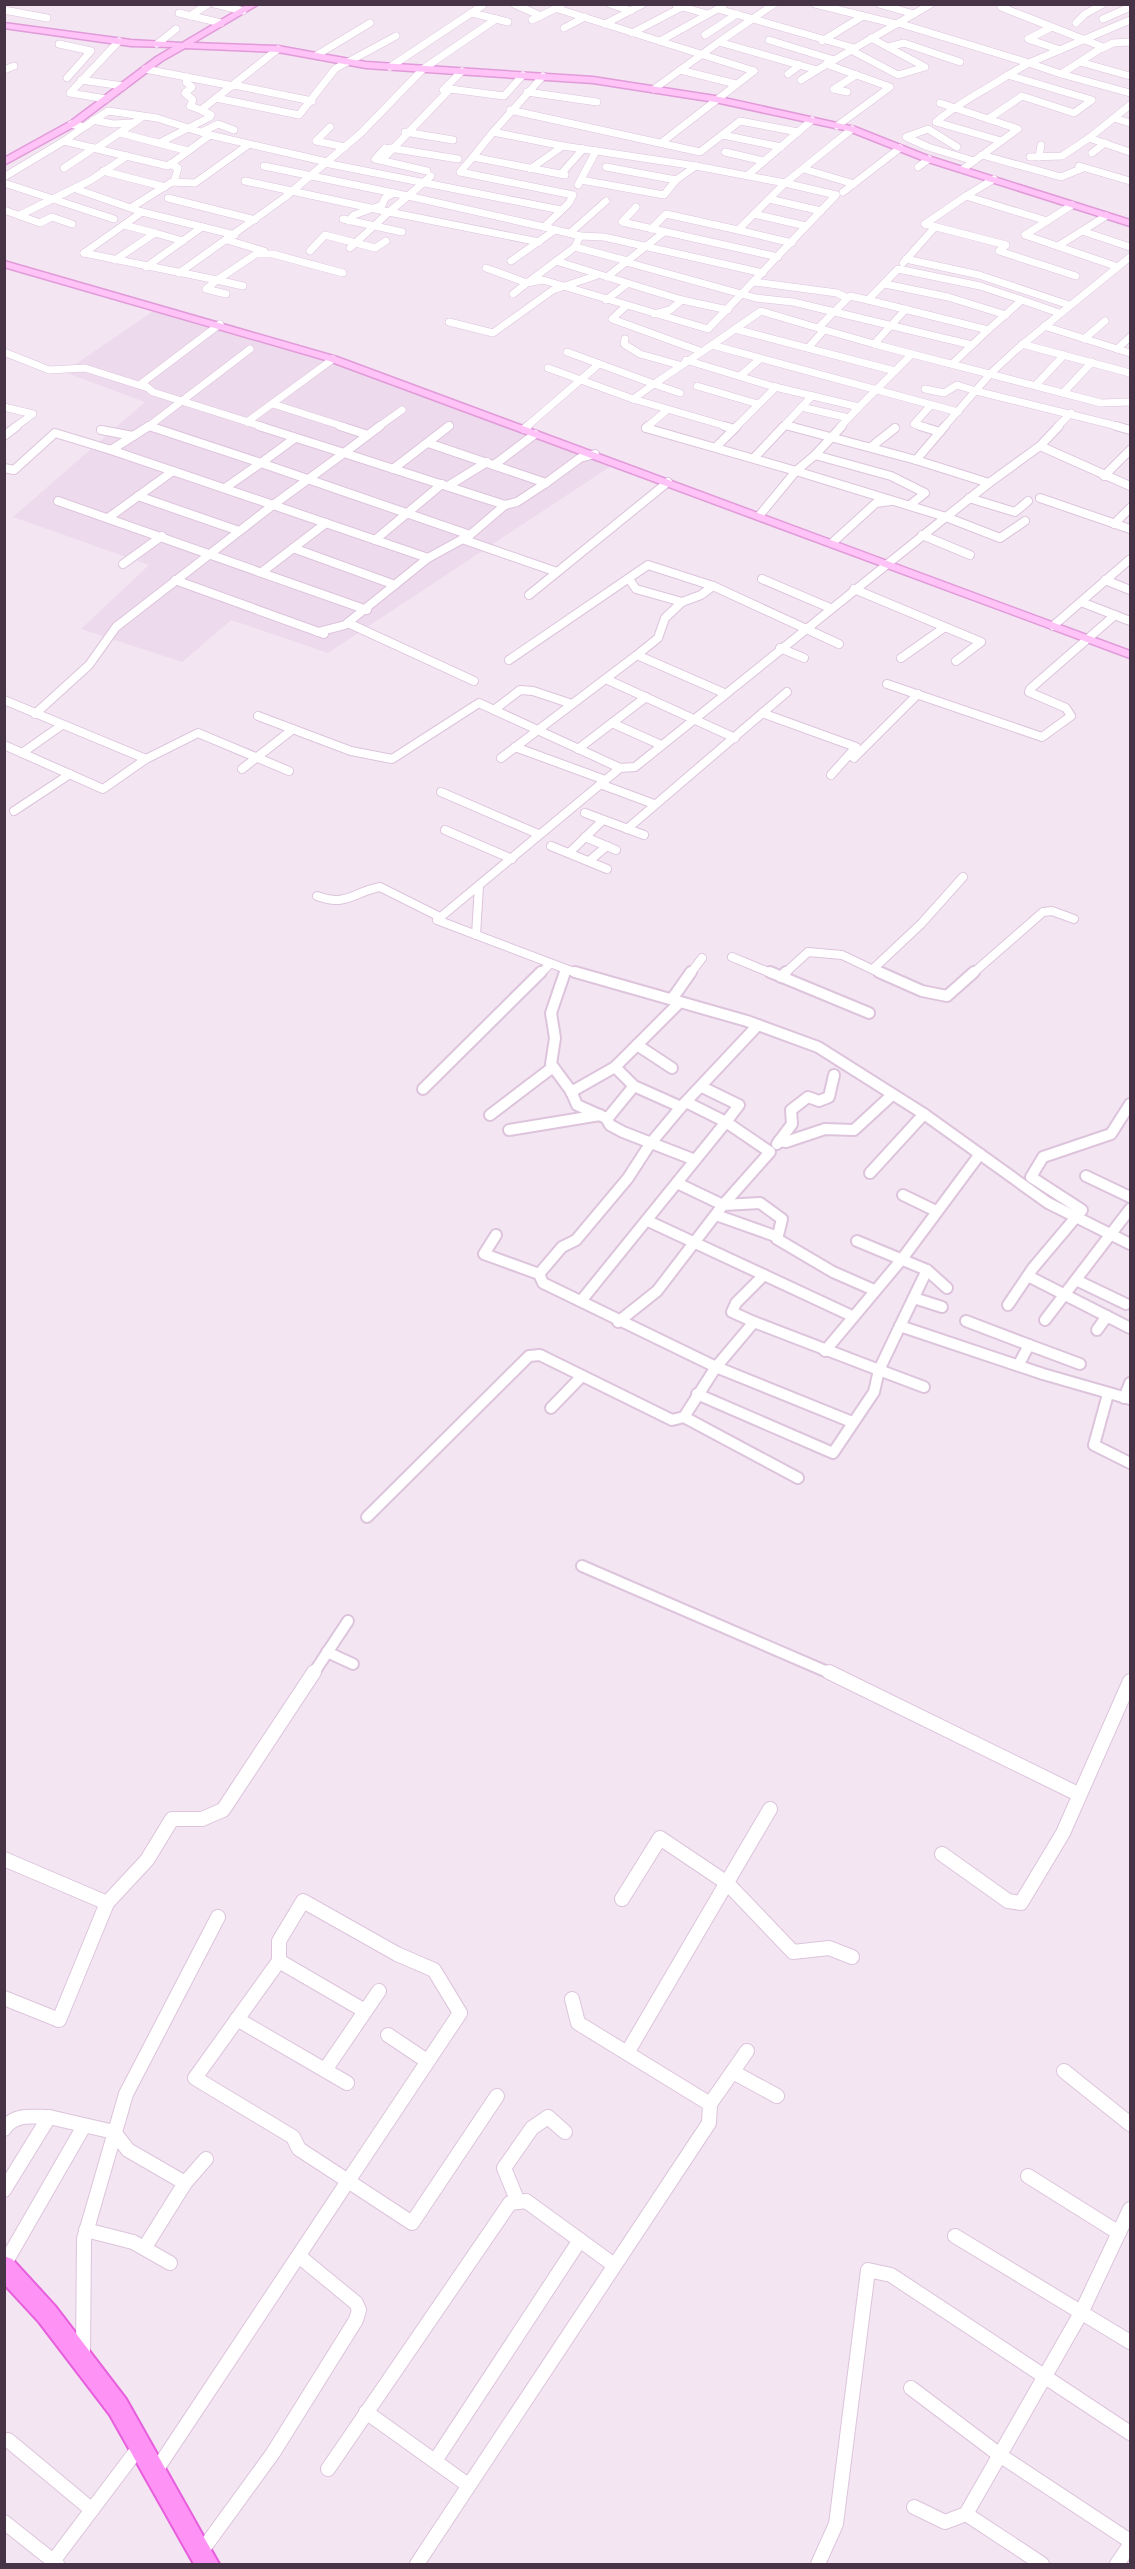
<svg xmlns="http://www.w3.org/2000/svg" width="1135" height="2569" viewBox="0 0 1135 2569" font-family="'Work Sans',sans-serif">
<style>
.residential{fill:#eedaed}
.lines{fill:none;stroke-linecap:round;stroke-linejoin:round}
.street-far3-casing{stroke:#ddc4dc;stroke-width:8}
.street-far2-casing{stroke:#ddc4dc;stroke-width:10}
.street-far1-casing{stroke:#ddc4dc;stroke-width:14}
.street-casing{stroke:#ddc4dc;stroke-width:16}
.secondary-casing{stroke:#e19bd9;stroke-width:3}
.primary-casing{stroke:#e75fdd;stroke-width:4}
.street-far3{stroke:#fff;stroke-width:7}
.street-far2{stroke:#fff;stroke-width:8}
.street-far1{stroke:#fff;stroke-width:10}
.street{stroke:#fff;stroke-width:14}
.secondary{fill:#ffc3f7;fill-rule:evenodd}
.primary{fill:#ff92f5;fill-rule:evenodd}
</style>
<rect width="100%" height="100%" fill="#f3e5f2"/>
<path class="residential" d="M155,310L292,348L611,466L328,653L231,620L182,662L81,629L149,565L13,517L145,402L64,372Z"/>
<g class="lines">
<defs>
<g id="street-far3">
<path d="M215,4L243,11"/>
<path d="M514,4L541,16"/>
<path d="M610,4L631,11"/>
<path d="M815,4L896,24"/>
<path d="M879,4L914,14"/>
<path d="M1007,4L1001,7L1103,47L1061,74L1130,93"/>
<path d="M676,5L707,14"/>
<path d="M555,8L754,71"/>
<path d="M718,9L854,48"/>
<path d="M4,10L47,18"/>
<path d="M179,13L221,23"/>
<path d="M472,13L508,22"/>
<path d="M190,16L208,4"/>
<path d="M1103,19L1130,7"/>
<path d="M532,20L561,6"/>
<path d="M898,23L1029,63L1130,20"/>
<path d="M1076,23L1085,14L1103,4"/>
<path d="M605,24L643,4"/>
<path d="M564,28L585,17"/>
<path d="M1050,28L1028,39L1060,50"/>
<path d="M632,33L682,7"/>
<path d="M705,35L737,14"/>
<path d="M769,40L834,60"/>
<path d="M660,41L723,6"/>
<path d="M822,41L863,16"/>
<path d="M719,42L774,4"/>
<path d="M59,44L91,51L67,78"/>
<path d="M157,44L176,29"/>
<path d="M888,47L904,43L960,62"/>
<path d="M1103,48L1113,43L1130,42"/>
<path d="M851,50L898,75L925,67L871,38"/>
<path d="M317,55L370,23"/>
<path d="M348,62L396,36"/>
<path d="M1080,62L1130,76"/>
<path d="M826,64L890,87L837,126"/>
<path d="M390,67L483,5"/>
<path d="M145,69L233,86"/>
<path d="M4,70L14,66"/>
<path d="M680,70L736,84"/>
<path d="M788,74L800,65"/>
<path d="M543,76L493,132L563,146L696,166"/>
<path d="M187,77L186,82L192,87L185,93L193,100L190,106L201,110"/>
<path d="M81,80L123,86"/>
<path d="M801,80L817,70"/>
<path d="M234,85L312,101"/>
<path d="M654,89L719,42L817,70L931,4"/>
<path d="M834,89L856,75"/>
<path d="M834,89L847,92"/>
<path d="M443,90L462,71"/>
<path d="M527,92L597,102"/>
<path d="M216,98L299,115L335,69L347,62"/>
<path d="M106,99L70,93L119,41"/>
<path d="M940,103L988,119"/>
<path d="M1130,105L1089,138L1130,152"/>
<path d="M510,110L700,152L740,121L798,132"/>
<path d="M1114,118L1130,123"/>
<path d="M93,120L113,124L133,123"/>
<path d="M71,124L84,127L64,141L168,166L210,135L327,162"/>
<path d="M84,127L108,111L157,118L210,135"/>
<path d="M330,127L316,141L345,147"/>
<path d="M202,132L218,124L234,130"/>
<path d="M405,132L453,140"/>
<path d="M493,132L473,157L565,175"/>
<path d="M120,133L188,151"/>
<path d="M723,135L781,147"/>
<path d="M1001,141L936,122C958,103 984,91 1008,75"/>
<path d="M159,143L210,117L211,115L201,110L278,49"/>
<path d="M661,143L754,71"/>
<path d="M957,147L928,129L906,137L928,147L974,161"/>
<path d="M97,148L141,118"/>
<path d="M385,148L375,159L427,171"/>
<path d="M390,148L458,159"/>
<path d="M725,152L764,161"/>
<path d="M1092,153L1105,143"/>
<path d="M982,155L1061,177L1083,168"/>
<path d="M1030,157L1062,156L1089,138"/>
<path d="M1039,157L1041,145"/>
<path d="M382,160L450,89L504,96L523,75"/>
<path d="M325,163L561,210"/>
<path d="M170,164L178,168L174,182"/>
<path d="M1079,166L1130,181"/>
<path d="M606,167L676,180"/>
<path d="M918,167L929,159"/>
<path d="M64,168L94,148"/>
<path d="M530,169L563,146"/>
<path d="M804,169L854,184"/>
<path d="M963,169L1018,129L988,119L1022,96L1074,113L1092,100L1008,75L1029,63L1061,74"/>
<path d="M103,171L165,187"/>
<path d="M561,174L583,149"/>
<path d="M748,175L812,120"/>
<path d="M431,176L408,196L544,227L569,203L573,195L460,172L473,157"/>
<path d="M4,177L64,141"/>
<path d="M994,179L966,196L1047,221"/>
<path d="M581,180L664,195L676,180L696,166L785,183L852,129"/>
<path d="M245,181L389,212L408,196L264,166"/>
<path d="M4,183L114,219"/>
<path d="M578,185L596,151"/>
<path d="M76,189L142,212L235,235"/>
<path d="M843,192L900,148"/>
<path d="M168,198L255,220"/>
<path d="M769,199L821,211"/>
<path d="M1072,205L1025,235L1118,267"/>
<path d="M132,207L172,182L195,183L248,145"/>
<path d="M636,207L622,222L778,257"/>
<path d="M4,210L40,223L52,217L72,224"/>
<path d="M754,214L806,226"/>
<path d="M20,215L91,180L127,156"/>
<path d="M343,219L402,232"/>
<path d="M349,221L354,215L382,205L385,198L394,193"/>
<path d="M925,224L1006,245L999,251L1076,276"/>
<path d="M925,224L966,196"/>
<path d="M124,225L155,233"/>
<path d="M544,227L580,236L575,247L628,261"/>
<path d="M651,229L666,214L738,230L785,183L836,195"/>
<path d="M738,230L792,243"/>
<path d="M1082,231L1130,247"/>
<path d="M570,233L606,201"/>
<path d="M580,236L604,237L763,273"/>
<path d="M227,240L264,251"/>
<path d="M1058,246L1106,216"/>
<path d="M350,248L389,212L539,242"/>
<path d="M310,251L325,235L375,248L386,241"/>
<path d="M84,253L217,280L256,254H273L343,273"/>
<path d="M84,253L142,212"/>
<path d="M906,259L979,275L1069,305"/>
<path d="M115,260L155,233L183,241"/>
<path d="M511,261L555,230"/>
<path d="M556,261L682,300L728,310"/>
<path d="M626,262L756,298L793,302L972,345"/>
<path d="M903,263L935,227"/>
<path d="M146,267L202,227"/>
<path d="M486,268L527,283L575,247"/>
<path d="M898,269L980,286L1022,300L988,330L868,300Z"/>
<path d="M179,273L284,198L361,133L423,69L496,19"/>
<path d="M607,277L664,232"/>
<path d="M754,282L837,293L847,298"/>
<path d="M885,284L948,297L1006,315"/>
<path d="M226,294L206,289L217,280L243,286"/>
<path d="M513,294L527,283L543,280L708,329L836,195"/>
<path d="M606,300L627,284"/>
<path d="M868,300L850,296L818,328L874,344"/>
<path d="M1022,300L1059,313"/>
<path d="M626,306L612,319L700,351"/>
<path d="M906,309L874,344L912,354"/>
<path d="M654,314L670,310L682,300"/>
<path d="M449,322L493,333L553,290L595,276"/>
<path d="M220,324L142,383L153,392L264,427"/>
<path d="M1044,326L1130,353"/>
<path d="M735,329L895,371"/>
<path d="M625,339L624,344L640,354L679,365"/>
<path d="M1084,339L1105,321"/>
<path d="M1022,344L1130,373"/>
<path d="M712,345L761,311L818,328"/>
<path d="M808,348L824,330"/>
<path d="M1117,349L1130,337"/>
<path d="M4,352L49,370L85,368L148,388"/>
<path d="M567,352L654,384"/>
<path d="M686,360L771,386L859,407L840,427"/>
<path d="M952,364L988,330"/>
<path d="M548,368L633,399L729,427"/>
<path d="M740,376L760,359"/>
<path d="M1036,385L1064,355"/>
<path d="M697,386L758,404"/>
<path d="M925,389L944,393L957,385L976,391"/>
<path d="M976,391L1121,427"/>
<path d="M680,393L654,384L712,345L958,412"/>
<path d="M1063,393L1092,362"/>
<path d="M633,399L654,384"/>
<path d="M273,404L345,427"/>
<path d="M4,407L33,414L15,427"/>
<path d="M801,407L849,418"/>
<path d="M859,407L912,354L1101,403L1130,402"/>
<path d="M247,422L333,359"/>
<path d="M785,425L794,427"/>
<path d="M147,427L149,426"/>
<path d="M153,427L149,426L250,349"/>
<path d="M378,427L402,410"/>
<path d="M447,427L449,426"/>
<path d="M526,427L599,364"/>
<path d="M647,427L667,410"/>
<path d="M736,427L776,387"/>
<path d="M783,427L812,396"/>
<path d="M925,427L914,424L931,405"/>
<path d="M944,427L991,373L1017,349L1130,257"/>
<path d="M1057,427L1071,413"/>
</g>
<g id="street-far2">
<path d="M149,426L261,463L295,438"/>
<path d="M149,426L111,450L273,505"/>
<path d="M259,426L344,453L380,426"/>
<path d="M340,426L368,435"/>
<path d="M724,426L734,429"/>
<path d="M789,426L916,460L945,426"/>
<path d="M920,426L940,432"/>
<path d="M1059,426L1040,446L1130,486"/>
<path d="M1116,426L1130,430"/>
<path d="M646,428L796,471L759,516"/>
<path d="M646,428L648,426"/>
<path d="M524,429L528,426"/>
<path d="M101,430L133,436"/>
<path d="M4,436L17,426"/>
<path d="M428,443L546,483L517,502L505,505L344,453L273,505L428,558"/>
<path d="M716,447L737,426"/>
<path d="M871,447L895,428"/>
<path d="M815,455L842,426"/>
<path d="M754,458L784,426"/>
<path d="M916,460L989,483L946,517"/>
<path d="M494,465L535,434"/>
<path d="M4,468L14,470L55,433L111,450"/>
<path d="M393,469L449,426"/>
<path d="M1104,476L1130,450"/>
<path d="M546,483L580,458L595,454"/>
<path d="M989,483L1040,446"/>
<path d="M448,486L487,462"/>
<path d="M225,488L261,463L470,535"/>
<path d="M138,496L239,531"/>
<path d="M969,498L1015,512L1028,501"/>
<path d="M1040,498L1130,529"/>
<path d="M58,501L367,610"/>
<path d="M946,517L1000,538L1025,521"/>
<path d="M108,518L173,471"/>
<path d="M1114,524L1130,508"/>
<path d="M922,535L970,555"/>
<path d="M462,539L557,572"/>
<path d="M375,540L442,484"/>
<path d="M832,543L876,503L891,501"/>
<path d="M293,548L395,585"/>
<path d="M123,564L162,536"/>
<path d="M262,572L326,523"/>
<path d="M629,579L636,589L682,602"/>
<path d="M762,579L830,608"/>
<path d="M175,580L324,634"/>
<path d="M1105,580L1130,590"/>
<path d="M854,589L981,642L956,661"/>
<path d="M529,595L668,482"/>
<path d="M1081,602L1130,621"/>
<path d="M348,623L474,681"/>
<path d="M1053,626L1129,560"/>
<path d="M318,632L345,625L428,558L470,535L505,505"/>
<path d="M780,648L804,658"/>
<path d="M637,655L658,638L665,618L682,602L701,595L713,586"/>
<path d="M901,658L945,627"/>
<path d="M509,660L648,565L713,586L839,644"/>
<path d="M608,680L735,738"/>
<path d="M887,684L1042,737L1071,716L1066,708L1029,692L1030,689L1115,615"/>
<path d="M4,700L146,759"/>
<path d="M494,710L520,690L533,691L572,704"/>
<path d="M762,713L856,747L831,775"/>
<path d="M35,714L89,665L116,627L273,505"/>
<path d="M258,716L351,751L392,759L479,703L620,768L635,767L946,517L796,471L815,455L891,476L925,493L910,505"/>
<path d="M612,723L661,745"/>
<path d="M4,745L103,789L146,759L198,733L289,771"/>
<path d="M515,747L605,780"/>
<path d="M578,749L646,697"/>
<path d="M22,753L62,725"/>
<path d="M501,758L637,655L724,693"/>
<path d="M854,758L918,694"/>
<path d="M242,769L293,729"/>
<path d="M600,784L654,804"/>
<path d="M441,792L538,834"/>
<path d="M14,811L70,774"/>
<path d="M585,813L644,835"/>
<path d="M627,829L787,692"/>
<path d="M445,830L512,859"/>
<path d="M585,837L616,850"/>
<path d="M551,846L607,869"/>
<path d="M570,852L603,820"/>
<path d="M589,861L607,846"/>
<path d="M317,896C347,907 353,892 380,887L440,917"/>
<path d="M476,935L479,886"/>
<path d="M732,957L773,974"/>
<path d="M873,969L921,924L963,877"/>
<path d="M540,974L550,964"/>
<path d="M565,974L566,970"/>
<path d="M579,974L437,920L620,768"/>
<path d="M690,974L702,958"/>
<path d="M784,974L808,952L842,955L882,974"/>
<path d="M972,974L1043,912L1052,911L1074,919"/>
</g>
<g id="street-far1">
<path d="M565,972L551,1013L555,1038L551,1064L571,1091L577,1105L606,1118L610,1125L623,1132L695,1160"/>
<path d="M575,972L747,1021L818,1047L924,1114L1048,1203L1130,1244"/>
<path d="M770,972L869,1013"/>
<path d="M879,972L922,991L947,996L974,972"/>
<path d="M781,977L786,972"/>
<path d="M672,999L691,972"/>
<path d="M758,1025L681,1107L650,1144L628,1178L576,1240L562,1247L539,1274L543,1283L716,1367L754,1322L879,1370L900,1326L1043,1374L1130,1399"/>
<path d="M637,1045L672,1068"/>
<path d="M615,1067L634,1086L681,1107"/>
<path d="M423,1089L541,972"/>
<path d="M571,1092L615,1067L680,1002"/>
<path d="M490,1115L553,1067"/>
<path d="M607,1119L634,1086"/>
<path d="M509,1130L600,1115"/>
<path d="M779,1141L786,1142L825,1129L854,1130L892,1095"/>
<path d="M777,1144L792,1124L791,1110L808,1097L819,1101L829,1097L834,1075"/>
<path d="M870,1173L924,1114"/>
<path d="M1086,1176L1130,1197"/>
<path d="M677,1183L723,1205L760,1203L782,1219L777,1239L833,1272L874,1290"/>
<path d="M903,1195L936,1211"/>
<path d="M716,1215L778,1237"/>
<path d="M648,1221L852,1316"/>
<path d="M496,1235L484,1254L539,1274"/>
<path d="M857,1241L927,1270L900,1326"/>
<path d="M927,1270L947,1288"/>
<path d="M1028,1276L1130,1328"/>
<path d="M1076,1280L1126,1304"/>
<path d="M914,1298L942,1307"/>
<path d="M581,1301L726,1122L686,1102"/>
<path d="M1008,1305L1033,1268L1082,1210L1031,1177L1043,1157L1111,1134L1130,1104"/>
<path d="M1045,1320L1130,1209"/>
<path d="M966,1321L1029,1345"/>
<path d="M618,1322L657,1291L723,1205L770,1152L726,1122L739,1105L702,1087"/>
<path d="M754,1322L732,1312L736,1303L764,1275"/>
<path d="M1097,1330L1107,1316"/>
<path d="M825,1351L902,1259L980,1154"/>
<path d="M1019,1364L1029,1345L1080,1364"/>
<path d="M697,1394L833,1453L874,1392L879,1370L924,1387"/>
<path d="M1108,1394L1094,1445L1130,1463"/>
<path d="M1124,1398L1130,1383"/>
<path d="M551,1408L582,1376"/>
<path d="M684,1417L798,1478"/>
<path d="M367,1517L529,1356L540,1355L672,1420L684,1417L716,1367L852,1422"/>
<path d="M582,1566L832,1674"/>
<path d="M327,1652L353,1664"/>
<path d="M313,1674L348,1621"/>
</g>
<g id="street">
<path d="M829,1672L1078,1794"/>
<path d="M942,1854L1008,1901L1021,1903L1063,1833L1130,1681"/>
<path d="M4,1859L107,1903L59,2020L4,1998"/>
<path d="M622,1899L660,1838L727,1883L793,1952L829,1948L852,1957"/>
<path d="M303,1901L397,1954L434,1970L460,2013L348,2181L299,2149L293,2137L195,2078L279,1961V1941Z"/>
<path d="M107,1903L147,1860L172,1819H202L223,1810L314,1672"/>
<path d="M279,1961L365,2011"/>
<path d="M237,2019L347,2083"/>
<path d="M388,2035L427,2061"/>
<path d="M627,2053L770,1809"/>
<path d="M325,2070L379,1991"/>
<path d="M1064,2071L1130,2124"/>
<path d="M733,2072L777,2096"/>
<path d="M710,2104L747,2051"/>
<path d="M4,2129C15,2113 31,2117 49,2117"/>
<path d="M1028,2176L1119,2233"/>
<path d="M348,2181L412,2223L497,2096"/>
<path d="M4,2190L49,2117L114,2132L128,2150L185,2183"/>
<path d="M518,2202L504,2168L532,2128L548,2117L565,2132"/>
<path d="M86,2230L133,2242L170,2263"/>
<path d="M955,2236L1130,2342"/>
<path d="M145,2247L185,2183L206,2159"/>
<path d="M4,2265L84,2126"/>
<path d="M83,2355L84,2239L126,2094L218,1917"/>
<path d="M911,2388L1001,2456L1130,2541"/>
<path d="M366,2412L468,2485"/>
<path d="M8,2440L92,2510"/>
<path d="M435,2461L580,2240"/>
<path d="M328,2469L510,2203L526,2201L614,2265"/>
<path d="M155,2472L348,2181"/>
<path d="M914,2507L945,2522L966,2514L1081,2313L1130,2209"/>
<path d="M966,2514L1042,2564"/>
<path d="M4,2522L57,2564"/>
<path d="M201,2552L273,2453L356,2320L359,2310L356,2303L300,2257"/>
<path d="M51,2564L140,2446"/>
<path d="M417,2564L709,2123L710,2104L578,2023L572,1999"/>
<path d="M818,2564L836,2524L868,2270L891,2275L1130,2433"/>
<path d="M1117,2564L1130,2545"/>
</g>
<g id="secondary">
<path d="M248,4H259L193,43L278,46L366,62L593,77L715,96L855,127L928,156L1130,220V226L922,160L849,131L715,102L593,83L366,68L278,52L185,48L162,61L77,125L4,165V158L71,121L156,57L173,47L131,46L4,28V23L131,40L182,43Z"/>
<path d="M4,261L337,357L1130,651V658L329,361L4,267Z"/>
</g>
<path id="primary" d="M4,2256L12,2259L55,2306L126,2399L219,2564H194L110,2415L39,2322L4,2284Z"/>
</defs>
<use href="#street-far3" class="street-far3-casing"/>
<use href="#street-far2" class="street-far2-casing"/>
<use href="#street-far1" class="street-far1-casing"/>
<use href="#street" class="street-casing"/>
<use href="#secondary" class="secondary-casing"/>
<use href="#primary" class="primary-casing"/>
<use href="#street-far3" class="street-far3"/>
<use href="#street-far2" class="street-far2"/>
<use href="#street-far1" class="street-far1"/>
<use href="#street" class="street"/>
<use href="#secondary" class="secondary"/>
<use href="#primary" class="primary"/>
</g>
<rect width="1135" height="2569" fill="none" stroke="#463446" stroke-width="12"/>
</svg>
